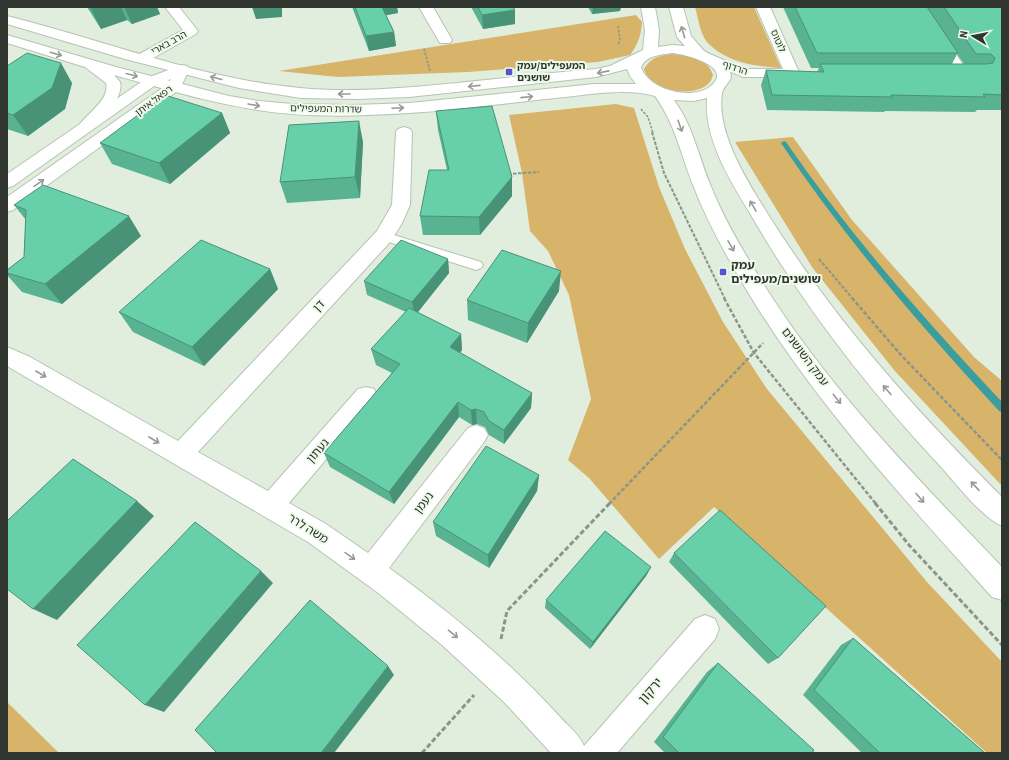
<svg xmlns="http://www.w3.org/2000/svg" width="1009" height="760" viewBox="0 0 1009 760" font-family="'Source Sans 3','Noto Sans Hebrew',sans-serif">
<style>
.green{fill:#d8b36a}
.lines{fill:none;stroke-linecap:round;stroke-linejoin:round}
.stream{fill:#3a9e9f;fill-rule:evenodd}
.service-casing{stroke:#b7c3b3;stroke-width:2}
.minor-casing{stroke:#b7c3b3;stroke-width:2}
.tertiary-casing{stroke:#b7c3b3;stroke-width:2}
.path-far3{stroke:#8b9589;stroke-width:1.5;stroke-dasharray:2.5 1.5;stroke-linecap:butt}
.path-far2{stroke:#8b9589;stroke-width:2;stroke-dasharray:3.5 1.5;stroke-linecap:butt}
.path-far1{stroke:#8b9589;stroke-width:2.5;stroke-dasharray:4 2;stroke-linecap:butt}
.path{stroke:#8b9589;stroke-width:3;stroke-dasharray:5 2.5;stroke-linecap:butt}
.service{fill:#fff;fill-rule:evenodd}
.minor{fill:#fff;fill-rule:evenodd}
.tertiary{fill:#fff;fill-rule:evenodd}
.wall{fill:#59b392;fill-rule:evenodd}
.shaded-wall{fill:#489277}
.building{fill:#67d0aa;stroke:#489277}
.oneway{stroke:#989a97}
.poi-dot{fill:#5a54cc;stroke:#eefbea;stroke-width:1.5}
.labels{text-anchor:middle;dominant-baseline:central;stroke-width:4;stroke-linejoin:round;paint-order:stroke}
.far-street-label{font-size:10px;fill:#30362f;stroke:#eefbea}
.far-poi-label{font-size:10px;font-weight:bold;fill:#30362f;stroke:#eefbea;text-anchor:start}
.poi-label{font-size:12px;font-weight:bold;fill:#30362f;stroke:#eefbea;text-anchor:start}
.street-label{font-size:12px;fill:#30362f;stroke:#eefbea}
.near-street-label{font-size:14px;fill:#30362f;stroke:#eefbea}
</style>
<rect width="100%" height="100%" fill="#e1eedd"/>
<g class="green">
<path d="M695,7H754L781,68C754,66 727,63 707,42C700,34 698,17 695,7Z"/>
<path d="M636,15L642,22C641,36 638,44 630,55L598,62L468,72L389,75L338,77L279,71Z"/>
<path d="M671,54C687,54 708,58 713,75C712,78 711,81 709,83C694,99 650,91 644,69C651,57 659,56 671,54Z"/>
<path d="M616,104L634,108L659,187L685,249L723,322L767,389L927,582L1002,662V753H987L714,507L659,559L589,478L568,460L591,399L569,295L548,251L530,231L522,173L509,115Z"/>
<path d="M793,137L852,220L974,357L1002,381V486L894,370L812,267L735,142Z"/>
<path d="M7,702L59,753H7Z"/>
</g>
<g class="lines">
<path class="stream" d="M784,141L786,142C850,235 924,319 1002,402V412L999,411C920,325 846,240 781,143Z"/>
<defs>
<path id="service" d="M384,232L481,262L483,265L481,268L476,270L380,239L378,236L380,233Z"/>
<g id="minor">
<path d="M165,7H179L198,31L196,34L146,62H136L134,59L136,56L183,30Z"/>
<path d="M419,7H433L452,40L450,43H440Z"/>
<path d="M756,7H770L798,70L802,74L800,77H743L707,62L705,59L707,56L712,55L745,69H783Z"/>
<path d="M911,7H925L969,74L967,77H957Z"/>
<path d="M182,65L187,66L189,69L180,89L13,210L7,212V197L168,84L171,79L157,84L13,186L7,188V174L147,78Z"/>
<path d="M404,127L410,129L412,132L410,205L402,223L391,241L198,452L268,491L358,389L366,387L374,389L377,396L374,403L289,503L326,524L368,553L468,428L476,425L484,428L488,435L484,442L389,568C450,612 509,661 559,716C567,725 580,735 584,746L695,619L705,615L715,619L719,629L715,639L617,753H551L504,702L442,645L377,592L308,542L7,366V347L30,357L178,441L377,231L392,205L396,132L398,129Z"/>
</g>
<g id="tertiary">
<path d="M641,7H655L659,30L658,47L672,45L685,46L677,37L669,7H683L691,36L704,51L723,61L730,70L731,78C729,82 723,88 722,93C716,131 745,177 764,208C830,315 913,408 1002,497V526C983,518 956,484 942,468C869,390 804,307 751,215C730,180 704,140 707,98L694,101L674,100C693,126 698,155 710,184C722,215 739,244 756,272C822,382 914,475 1002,567V600L992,597C903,498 811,399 743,284C724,252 706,219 693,185C680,152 676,126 655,96C630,88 592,94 565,97C513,102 461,110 409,113C360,116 307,118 258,110C210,103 162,88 114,75L120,82C124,95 105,119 94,127C91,129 87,128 82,127L80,124C88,113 110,99 106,83L85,67L7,43V35L116,67L229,96L259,101L292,104L354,105L410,103L594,84H636L630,76L627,69L596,77L409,97L357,99L301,98L239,88L125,59L7,24V16C104,40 200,79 300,88C352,93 406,88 457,83C504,78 550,73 596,69L610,66L643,50L645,30ZM672,53C686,54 738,68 708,88C688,100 648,89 641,67C647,55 660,55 672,53Z"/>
<path d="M159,101L164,103L167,106L164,109C152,115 136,128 122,124L120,121L122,118Z"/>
</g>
</defs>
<use href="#service" class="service-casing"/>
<use href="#minor" class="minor-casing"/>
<use href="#tertiary" class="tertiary-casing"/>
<g class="path-far3">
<path d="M618,26L620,40L618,45"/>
<path d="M424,49L430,71"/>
<path d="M641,109L648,117L653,133"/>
</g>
<g class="path-far2">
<path d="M652,132L664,173L725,299"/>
<path d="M508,174L539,172"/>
<path d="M819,259L853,299"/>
</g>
<g class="path-far1">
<path d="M724,298L754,353L876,504"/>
<path d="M852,298L901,355L1002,460"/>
<path d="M609,504L763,343"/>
</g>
<g class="path">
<path d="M875,503L909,545L1002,645"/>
<path d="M501,639L507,611L610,503"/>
<path d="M422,753L474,695"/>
</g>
<use href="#service" class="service"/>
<use href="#minor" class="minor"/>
<use href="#tertiary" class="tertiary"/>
</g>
<g class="wall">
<path d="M87,7H157L160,14L132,24L127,20L101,29Z"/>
<path d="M352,7H397L398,13L386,15L394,32L396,46L369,51Z"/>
<path d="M471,7H513L515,10V24L483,29Z"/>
<path d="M588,7H621L620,11L592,14Z"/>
<path d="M783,7H1001L1002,9V110H977L975,112L885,111L884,112L767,110L761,85L766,70L817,72L819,68H811ZM957,54L964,64H952Z"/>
<path d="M7,66L72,83L65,109L28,136L7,129Z"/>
<path d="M436,111L512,177V196L480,235H423L420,216L447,170L438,130Z"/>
<path d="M222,113L230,133L170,184L112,164L100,143Z"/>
<path d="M363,142L360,198L287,203L280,182Z"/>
<path d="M14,205L141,236L62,304L22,292L7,275V270L24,257L26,220Z"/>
<path d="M448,259L449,273L417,312L461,334L462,350L460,353L532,393L531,408L504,444L489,435L485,427L477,424L472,425L459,417L394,504L330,467L324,453L392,373L376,365L371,349L406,312L367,295L364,281Z"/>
<path d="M270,269L278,289L204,366L133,332L119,312Z"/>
<path d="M559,291L527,343L468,320L467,300Z"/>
<path d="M539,475L537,491L489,568L436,536L433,522Z"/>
<path d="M674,553L778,658L768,664L669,562Z"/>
<path d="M651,567L646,576L590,649L545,608L546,600Z"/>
<path d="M853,638L985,753H862L803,695L841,645Z"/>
<path d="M718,663L812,753H665L654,742L707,672Z"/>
</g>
<g class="shaded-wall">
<path d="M98,7H121L127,20L101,29L91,9Z"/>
<path d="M124,7H157L160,14L132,24Z"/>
<path d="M252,7H282V17L256,19Z"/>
<path d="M381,7H397L398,13L382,16Z"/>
<path d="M593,7H621L620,11L592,14Z"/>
<path d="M515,10V24L483,29L482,15Z"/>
<path d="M394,32L396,46L369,51L366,36Z"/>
<path d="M61,63L72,83L65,109L28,136L13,115Z"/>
<path d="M222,113L230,133L170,184L159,163Z"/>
<path d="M359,121L363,142L360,198L355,177Z"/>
<path d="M512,177V196L480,235L479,217Z"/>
<path d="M129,216L141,236L62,304L45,284Z"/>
<path d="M448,259L449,273L415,316L412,302Z"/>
<path d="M270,269L278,289L204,366L192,347Z"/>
<path d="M561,271L559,291L527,343L528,323Z"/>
<path d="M461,334L462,350L452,363L450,347Z"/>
<path d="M532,393L531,408L504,444V430Z"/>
<path d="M458,402L459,417L394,504L389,492Z"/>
<path d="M476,409L477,424L472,425L471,410Z"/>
<path d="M539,475L537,491L489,568L488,555Z"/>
<path d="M137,501L154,516L57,620L33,609Z"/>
<path d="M651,567L646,576L590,649L593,642Z"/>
<path d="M261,571L273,583L164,712L145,705Z"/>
<path d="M388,666L394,675L334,753H321Z"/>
</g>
<g class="building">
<path d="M89,7H98L91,9Z"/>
<path d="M355,7H382L394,32L366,36Z"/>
<path d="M478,7H513L515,10L482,15Z"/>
<path d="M795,7H927L958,53H817Z"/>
<path d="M944,7H1001L1002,9V95L983,94L985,97L891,95L892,97L772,95L766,70L824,72L820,64H986L993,63L995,58L991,54H976Z"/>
<path d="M27,53L61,63L52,88L13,115L7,113V66Z"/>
<path d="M165,95L222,113L159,163L100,143Z"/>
<path d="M492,106L512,177L479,217L420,216L429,170H449L436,111Z"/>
<path d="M359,121L355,177L280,182L289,125Z"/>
<path d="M43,185L129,216L45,284L7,273V270L24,257L26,210L14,205Z"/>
<path d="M201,240L270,269L192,347L119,312Z"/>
<path d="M401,240L448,259L412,302L364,281Z"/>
<path d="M502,250L561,271L528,323L467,300Z"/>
<path d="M409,308L461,334L450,347L532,393L504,430L489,421L484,412L476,409L471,410L458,402L389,492L324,453L400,364L371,349Z"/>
<path d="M486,446L539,475L488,555L433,522Z"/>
<path d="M73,459L137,501L33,609L7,589V521Z"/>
<path d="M720,510L826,606L778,658L674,553Z"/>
<path d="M195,522L261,571L145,705L77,645Z"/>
<path d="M605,531L651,567L593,642L546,600Z"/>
<path d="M310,600L388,666L321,753H217L195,730Z"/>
<path d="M853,638L985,753H880L814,690Z"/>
<path d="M718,663L814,750L812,753H679L663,737Z"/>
</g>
<defs><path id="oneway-shaft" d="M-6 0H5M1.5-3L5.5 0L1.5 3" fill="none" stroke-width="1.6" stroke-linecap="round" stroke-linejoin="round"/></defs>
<g class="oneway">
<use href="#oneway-shaft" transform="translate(683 32) rotate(-107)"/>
<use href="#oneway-shaft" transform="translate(56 54) rotate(16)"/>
<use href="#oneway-shaft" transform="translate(603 72) rotate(169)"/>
<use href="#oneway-shaft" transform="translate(132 75) rotate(15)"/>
<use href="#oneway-shaft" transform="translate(216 78) rotate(-166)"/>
<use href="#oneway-shaft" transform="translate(474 86) rotate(174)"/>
<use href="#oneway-shaft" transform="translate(344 94) rotate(180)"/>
<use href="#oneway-shaft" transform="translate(527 97) rotate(-6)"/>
<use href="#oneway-shaft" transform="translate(254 105) rotate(10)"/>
<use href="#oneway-shaft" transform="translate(398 108) rotate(-3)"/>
<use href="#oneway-shaft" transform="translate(680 126) rotate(71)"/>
<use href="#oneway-shaft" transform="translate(39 183) rotate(-35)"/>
<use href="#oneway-shaft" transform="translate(753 206) rotate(-120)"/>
<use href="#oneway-shaft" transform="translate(731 246) rotate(60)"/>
<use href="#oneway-shaft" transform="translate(41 374) rotate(30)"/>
<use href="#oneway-shaft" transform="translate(887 390) rotate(-131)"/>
<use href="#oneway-shaft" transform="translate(837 399) rotate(51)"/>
<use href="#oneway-shaft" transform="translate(154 440) rotate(30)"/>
<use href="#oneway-shaft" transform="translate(975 486) rotate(-133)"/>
<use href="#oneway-shaft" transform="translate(920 498) rotate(49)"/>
<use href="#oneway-shaft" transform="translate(350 556) rotate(35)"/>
<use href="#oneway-shaft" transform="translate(453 634) rotate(40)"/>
</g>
<g class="poi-dot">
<rect x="505" y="68" width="8" height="8" rx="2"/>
<rect x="719" y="268" width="8" height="8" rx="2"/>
</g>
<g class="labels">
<g class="far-street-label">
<text transform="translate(778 41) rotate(66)">לוטוס</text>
<text transform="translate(169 43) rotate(-29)">הרב בארי</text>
<text transform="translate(735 68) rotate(18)">הרדוף</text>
<text transform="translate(154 101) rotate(-37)">רפאל איתן</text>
<text transform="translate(326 109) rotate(1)">שדרות המעפילים</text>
</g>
<g class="far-poi-label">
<text x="517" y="66">המעפילים/עמק<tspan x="517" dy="12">שושנים</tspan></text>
</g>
<g class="poi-label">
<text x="731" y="265">עמק<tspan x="731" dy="14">שושנים/מעפילים</tspan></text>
</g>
<g class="street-label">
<text transform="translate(319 306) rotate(-47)">דן</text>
<text transform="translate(805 357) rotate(53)">עמק השושנים</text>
<text transform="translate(318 451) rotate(-49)">געתון</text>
<text transform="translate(424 503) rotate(-53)">נעמן</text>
<text transform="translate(308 529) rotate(32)">משה לרר</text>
</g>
<g class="near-street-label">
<text transform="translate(651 691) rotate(-49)">ירקון</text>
</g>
</g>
<rect width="1009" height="760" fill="none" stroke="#30362f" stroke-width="16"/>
<g transform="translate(973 36) rotate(280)" stroke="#eefbea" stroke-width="3" paint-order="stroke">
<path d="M0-3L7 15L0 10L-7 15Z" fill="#30362f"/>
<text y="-6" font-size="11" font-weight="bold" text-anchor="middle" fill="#30362f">N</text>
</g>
</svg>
